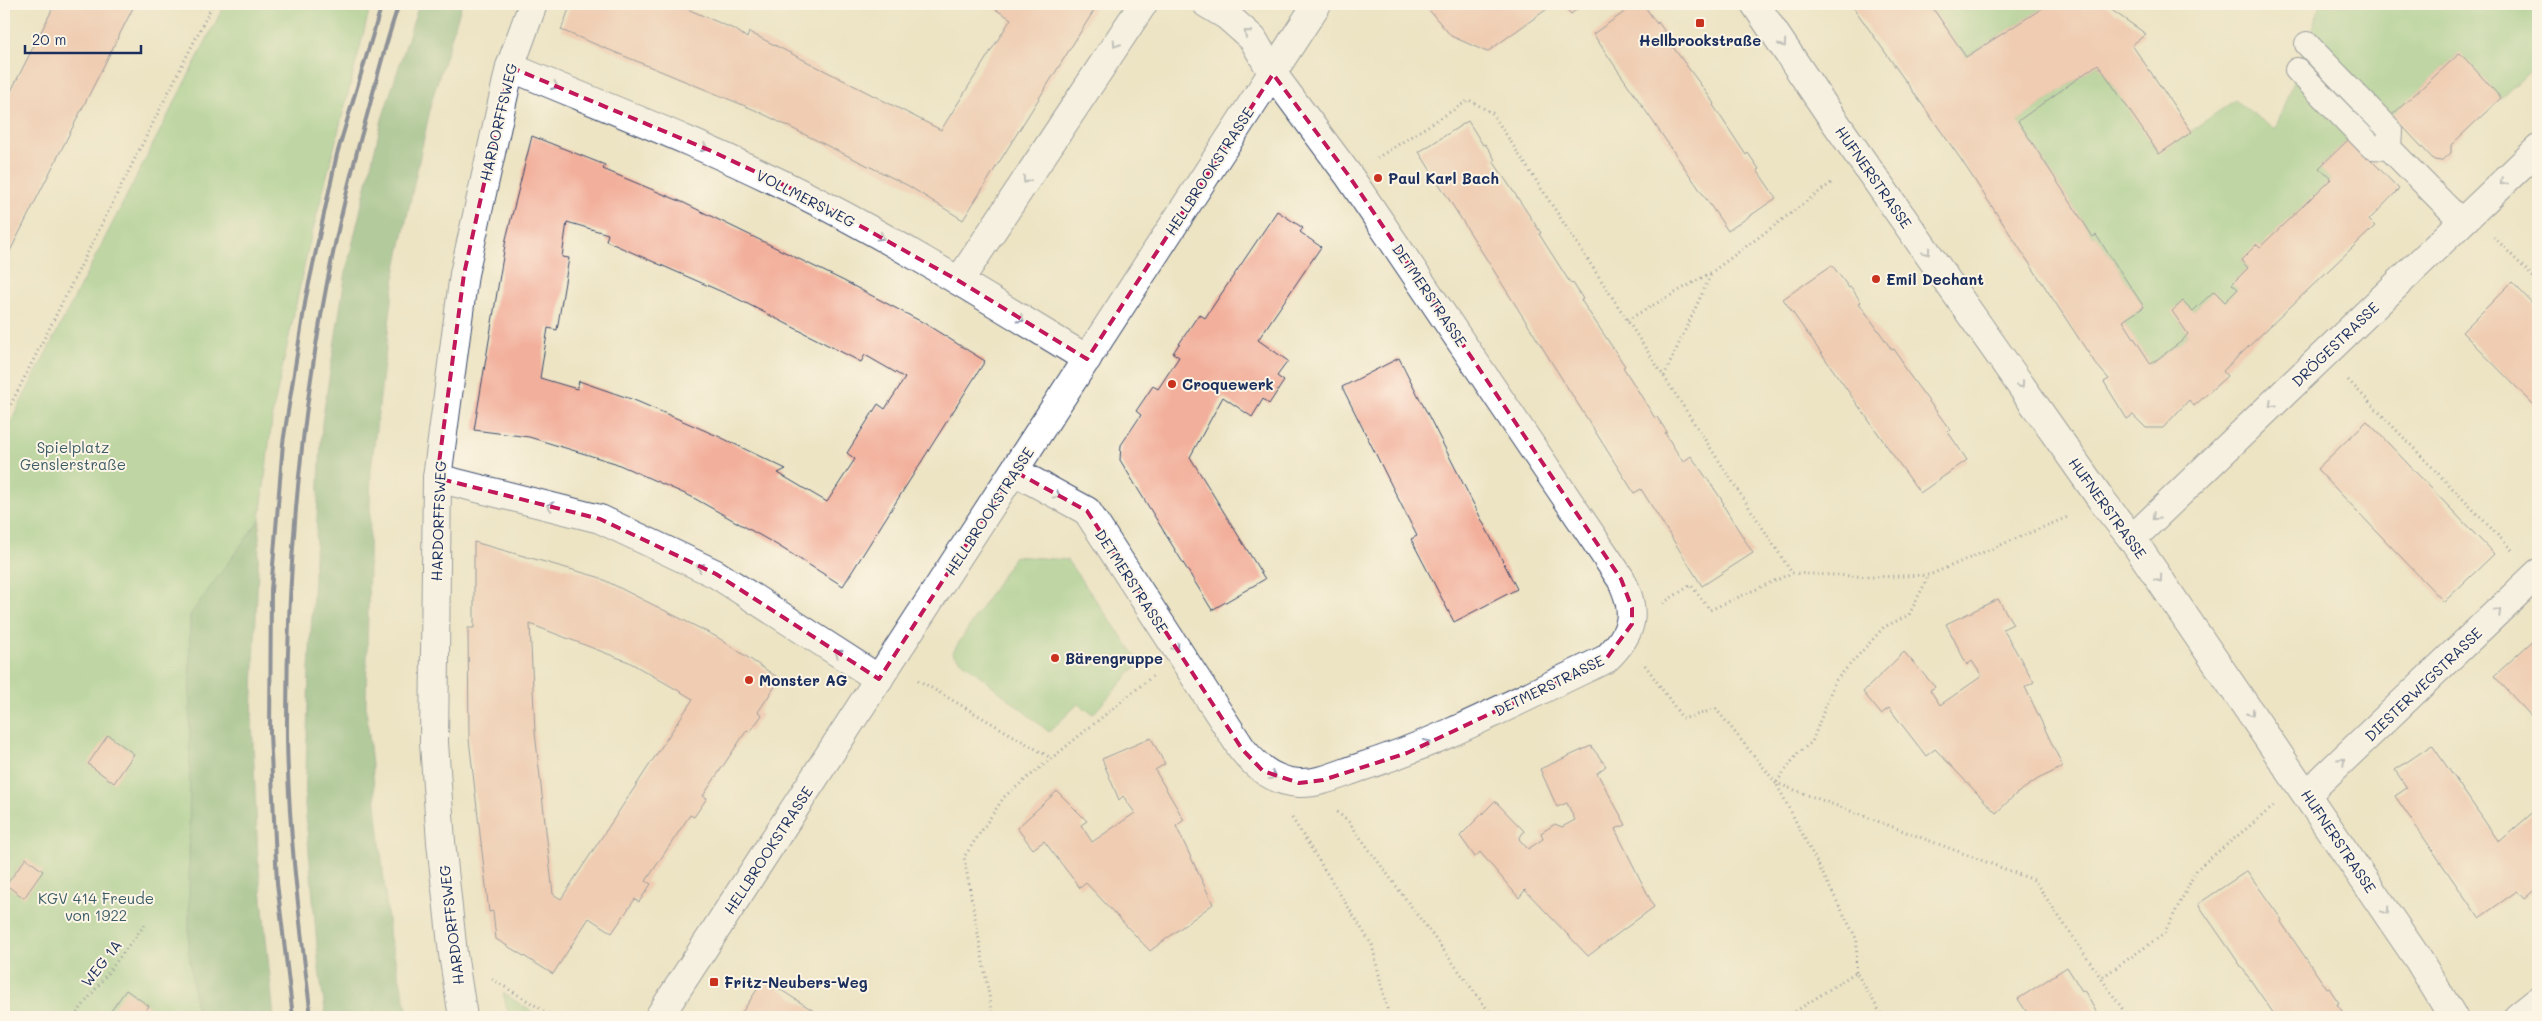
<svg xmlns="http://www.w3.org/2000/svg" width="2542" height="1021" viewBox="0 0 2542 1021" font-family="Mali,sans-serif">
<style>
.green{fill:#87c67d;stroke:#517a6e}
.forest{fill:#6dab6c;stroke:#446d65}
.building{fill:#f2b09c;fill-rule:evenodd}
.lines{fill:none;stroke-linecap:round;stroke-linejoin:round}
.service-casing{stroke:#3a4a6d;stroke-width:26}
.minor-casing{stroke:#3a4a6d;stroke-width:30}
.tertiary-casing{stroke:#3a4a6d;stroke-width:30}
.secondary-casing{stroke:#3a4a6d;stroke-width:30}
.path{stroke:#3a4a6d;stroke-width:3;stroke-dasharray:1 4;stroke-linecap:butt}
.service{stroke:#fff;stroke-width:24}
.minor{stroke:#fff;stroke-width:28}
.tertiary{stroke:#fff;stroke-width:28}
.secondary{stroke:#fff;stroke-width:28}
.rail{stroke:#1b2f5e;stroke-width:4}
.oneway{stroke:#8d97ae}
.marked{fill:none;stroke:#c2185b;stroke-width:4;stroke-dasharray:10 6;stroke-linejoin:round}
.poi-dot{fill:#c8321e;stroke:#fcf5e5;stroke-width:2}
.labels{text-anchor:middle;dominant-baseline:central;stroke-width:4;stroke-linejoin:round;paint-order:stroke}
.poi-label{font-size:15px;font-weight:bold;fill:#1b2f5e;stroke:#fcf5e5;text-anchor:start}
.street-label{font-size:15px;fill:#1b2f5e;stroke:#fcf5e5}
.park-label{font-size:15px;fill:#3b5c67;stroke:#fcf5e5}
</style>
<rect width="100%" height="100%" fill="#fcf5e5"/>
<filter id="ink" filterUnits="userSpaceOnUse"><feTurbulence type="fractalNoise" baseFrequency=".02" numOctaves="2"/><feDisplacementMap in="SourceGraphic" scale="10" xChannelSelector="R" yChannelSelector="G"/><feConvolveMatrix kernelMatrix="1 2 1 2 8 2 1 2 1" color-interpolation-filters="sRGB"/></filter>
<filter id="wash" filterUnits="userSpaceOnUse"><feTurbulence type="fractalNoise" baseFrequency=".0096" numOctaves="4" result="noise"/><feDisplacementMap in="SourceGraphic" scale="20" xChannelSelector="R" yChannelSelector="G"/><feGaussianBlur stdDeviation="1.12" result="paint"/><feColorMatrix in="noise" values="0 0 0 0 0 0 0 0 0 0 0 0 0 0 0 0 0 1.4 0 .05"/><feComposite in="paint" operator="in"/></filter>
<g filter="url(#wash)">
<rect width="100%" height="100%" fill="#ede4c4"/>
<g class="green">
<path d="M225,4H371L307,253L273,411L260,519L190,616L189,952L197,1017H4V435Z"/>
<path d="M1930,4H2049L1966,57Z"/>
<path d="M2321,4H2538V64L2501,98L2459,53L2376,131L2367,122L2319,167L2331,179L2260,247L2257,245L2241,260L2248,268L2232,283L2238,289L2225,302L2214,291L2193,311L2183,301L2173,311L2188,334L2182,341L2151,364L2123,321L2144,307L2096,235L2093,237L2018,121L2098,64L2159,153L2235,100L2275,130Z"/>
<path d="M1015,556L1067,560L1140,662L1093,714L1078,704L1049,732L952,653Z"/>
<path d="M503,993L541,1017H509Z"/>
</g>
<g class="forest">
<path d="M419,4H462L433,96L396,268L371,470L366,707L390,938L409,1017H326L319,970L305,805L309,669L322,422L346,271L382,119Z"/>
<path d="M260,519L252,718L258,858L274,1017H197L189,952L190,615Z"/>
</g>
<g id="blocks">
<g class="building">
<path d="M55,4H135L4,263V105Z"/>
<path d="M571,4H656L671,10L674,4H676L736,30L747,38L749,32L941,130L1011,19L987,4H1098L963,220L907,185L755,110L561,30Z"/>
<path d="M1424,4H1554L1487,52L1451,36Z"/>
<path d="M1562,4H1584L1571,14Z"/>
<path d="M1636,4H1643L1657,24L1658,22L1663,29L1669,38L1667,39L1709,96L1714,104L1713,105L1746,155L1748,153L1759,169L1757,170L1776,198L1728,231L1593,34Z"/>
<path d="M1851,4H1930L1966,57L2049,4H2103L2146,34L2132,45L2192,132L2159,154L2098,64L2018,121L2093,237L2096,235L2144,307L2123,321L2151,364L2182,341L2188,334L2172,311L2183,301L2193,311L2214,291L2225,302L2238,289L2232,284L2248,268L2241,260L2257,244L2260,247L2331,179L2319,168L2350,138L2399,189L2369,220L2375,226L2223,371L2227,376L2194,406L2189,400L2163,428H2146L2133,415L2127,419L2104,382L2109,379L2095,363L1960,158Z"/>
<path d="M2460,53L2501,98L2451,145V153L2442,161L2434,160L2392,115Z"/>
<path d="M1468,121L1483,145L1485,144L1490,151L1495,160L1493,161L1541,233L1539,234L1571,284L1573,283L1583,299L1581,300L1625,366L1623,367L1655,418L1657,417L1667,432L1665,433L1683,462L1691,456L1720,497L1724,504L1723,505L1753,553L1702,586L1641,489L1634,493L1419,152Z"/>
<path d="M532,136L605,165L603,169L682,202L844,281L924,323L985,361L843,586L777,545L692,497L615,463L529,437L474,430L506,239ZM567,222L608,234L606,241L736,298L861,362L865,355L905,378L885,409L878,404L847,453L855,459L827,502L778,473L786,469L720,437L634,400L579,381L577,389L540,378L548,328L557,330L569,258L562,257Z"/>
<path d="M1277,211L1303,228L1300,232L1321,247L1258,340L1288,361L1277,376L1284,381L1269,404L1263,399L1252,417L1223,397L1190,457L1265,579L1212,610L1120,460L1121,445L1141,415L1136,411L1153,386L1158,389L1179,357L1173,353L1199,314L1205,318Z"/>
<path d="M1832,265L1849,288L1851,287L1861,302L1859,303L1892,350L1894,349L1904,364L1902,365L1945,423L1950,430L1948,432L1967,460L1920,493L1783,299Z"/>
<path d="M2512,282L2538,309V409L2462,332Z"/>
<path d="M1399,358L1517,589L1454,622L1411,539L1417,536L1342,387Z"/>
<path d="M2367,421L2494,554L2444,602L2317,469Z"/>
<path d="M474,542L598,577L717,637L780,679L758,712L762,715L750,732L747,730L703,796L707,798L694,817L690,815L646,881L651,884L639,902L635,899L612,933L589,918L553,974L496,939L493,911L489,912L469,739L468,628H474ZM530,624L629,662L693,699L561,899L553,894L535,732Z"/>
<path d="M1998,599L2013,624L2003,629L2034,682L2025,687L2063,767L2038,779L2016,794L1996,813L1935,749L1926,756L1889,708L1881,714L1863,692L1904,652L1935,687L1930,690L1940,705L1982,676L1972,661L1967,665L1946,624Z"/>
<path d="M2538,636V712L2532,717L2494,676Z"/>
<path d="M108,735L134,754L114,783L88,764Z"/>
<path d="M1151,738L1165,764L1155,770L1184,820L1176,826L1213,904L1150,951L1086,883L1080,888L1044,841L1033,849L1017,828L1057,791L1087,821L1081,825L1092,842L1135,813L1123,796L1119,800L1102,759Z"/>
<path d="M2432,745L2499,842L2538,808V887L2524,899L2517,891L2479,918L2395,796L2407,788L2395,770Z"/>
<path d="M1591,746L1606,766L1597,773L1626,825L1615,829L1654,907L1588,956L1525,890L1519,898L1480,852L1475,857L1460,836L1495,801L1524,831L1519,839L1528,849L1543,839L1541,833L1555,824L1562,827L1575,820L1567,803L1557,807L1540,769Z"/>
<path d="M26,858L43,871L24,898L6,885Z"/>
<path d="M2247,871L2282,920L2281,922L2327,989L2329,988L2339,1003L2337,1004L2346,1017H2276L2198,904Z"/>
<path d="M2067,967L2082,991L2084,990L2099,1017H2030L2018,999Z"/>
<path d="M764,979L823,1017H739Z"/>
<path d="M126,990L149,1006L141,1017H111L108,1015Z"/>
</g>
</g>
</g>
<g filter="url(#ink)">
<use href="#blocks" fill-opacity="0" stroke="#3a4a6d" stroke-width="1"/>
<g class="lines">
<defs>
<g id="service">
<path d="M2307,44L2390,130L2389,148L2462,222"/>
<path d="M2297,70L2372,147L2389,148"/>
</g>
<g id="minor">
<path d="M510,67C608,108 707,146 802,194C900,243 993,302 1087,359"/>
<path d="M959,281L1143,4"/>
<path d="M1014,471L1087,511L1242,749C1257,768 1275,782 1299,783C1319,784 1340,774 1358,768C1444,741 1524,697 1606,659C1633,633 1638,613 1621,579L1349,176L1273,74L1253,39L1227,16L1207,4"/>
<path d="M437,478L600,519L716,574L879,679"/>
<path d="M2132,539L2538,149"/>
<path d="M2307,794L2538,573"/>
<path d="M463,1017L453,954L441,842L434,743L437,478L464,274L510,67L533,4"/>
</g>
<path id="tertiary" d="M659,1017L1317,4"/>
<g id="secondary">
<path d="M1755,4L1828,112L2103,502L2132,539L2418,959L2453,1017"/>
<path d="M2518,1017L2538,1001"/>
</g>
</defs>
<use href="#service" class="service-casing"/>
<use href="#minor" class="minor-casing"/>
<use href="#tertiary" class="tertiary-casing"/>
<use href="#secondary" class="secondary-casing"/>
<g class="path">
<path d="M1377,158L1469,100L1492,113L1792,573"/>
<path d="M2494,237L2538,282"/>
<path d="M1627,320L1712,272L1834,181"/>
<path d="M1664,376L1712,272"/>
<path d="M2348,380L2512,550"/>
<path d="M4,418L213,4"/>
<path d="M1663,603L1691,585L1710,610L1792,573L1871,577L1929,575L2070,516"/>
<path d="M1645,665L1683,719L1716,709L1776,783L2034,880L2101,978"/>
<path d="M918,680L1051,758"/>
<path d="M1337,812L1348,821L1493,1017"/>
<path d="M1292,818L1372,945L1389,1017"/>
<path d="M1856,972L1857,940L1776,783L1798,753L1812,742L1835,681L1884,627L1909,615L1929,575"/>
<path d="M492,979L554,1017"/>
<path d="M74,1017L146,923"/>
<path d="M993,1017L964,857L1004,797L1154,675"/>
<path d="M1787,1017L1856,972L1883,1017"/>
<path d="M2128,1017L2101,978L2164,934L2197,869L2274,806"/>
</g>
<use href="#service" class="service"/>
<use href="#minor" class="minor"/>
<use href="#tertiary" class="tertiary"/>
<use href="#secondary" class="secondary"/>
<g class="rail">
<path d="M293,1017L277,883L270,733L271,590L283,443L306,297L337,154L382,4"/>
<path d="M311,1017C300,924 288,829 287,735C286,523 310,312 369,108C378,73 387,38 399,4"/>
</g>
</g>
<defs><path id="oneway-chevron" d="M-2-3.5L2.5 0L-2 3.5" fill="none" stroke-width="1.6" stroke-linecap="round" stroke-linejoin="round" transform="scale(1.25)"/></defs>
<g class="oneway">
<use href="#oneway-chevron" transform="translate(1247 33) rotate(-139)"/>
<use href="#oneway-chevron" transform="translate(1116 44) rotate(123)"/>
<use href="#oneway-chevron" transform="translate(1783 44) rotate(56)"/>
<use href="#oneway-chevron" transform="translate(555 86) rotate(23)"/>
<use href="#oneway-chevron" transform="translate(705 148) rotate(23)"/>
<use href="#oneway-chevron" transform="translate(1026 180) rotate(123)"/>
<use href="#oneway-chevron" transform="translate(2503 182) rotate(136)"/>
<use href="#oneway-chevron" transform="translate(881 237) rotate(29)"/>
<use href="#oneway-chevron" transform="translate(1927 252) rotate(55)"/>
<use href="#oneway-chevron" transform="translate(1021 319) rotate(32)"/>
<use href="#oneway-chevron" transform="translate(2021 385) rotate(55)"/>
<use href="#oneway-chevron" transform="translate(2272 404) rotate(136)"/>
<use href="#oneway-chevron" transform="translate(1057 495) rotate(29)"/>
<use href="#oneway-chevron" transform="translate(550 506) rotate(-166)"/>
<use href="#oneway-chevron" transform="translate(2155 517) rotate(136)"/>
<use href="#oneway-chevron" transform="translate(700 567) rotate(-154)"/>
<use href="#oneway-chevron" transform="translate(2159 579) rotate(55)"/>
<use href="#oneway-chevron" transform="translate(2498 612) rotate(-44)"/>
<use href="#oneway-chevron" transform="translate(1176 648) rotate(57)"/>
<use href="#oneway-chevron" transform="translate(838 653) rotate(-147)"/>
<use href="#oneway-chevron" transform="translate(2251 713) rotate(55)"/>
<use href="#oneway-chevron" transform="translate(1428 743) rotate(-25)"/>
<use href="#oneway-chevron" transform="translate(2342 761) rotate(-44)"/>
<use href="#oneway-chevron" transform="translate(1273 776) rotate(23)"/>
<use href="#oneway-chevron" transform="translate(2386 911) rotate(56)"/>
</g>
</g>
<path d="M0 0H2542V1021H0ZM510,67L709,150L803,194L959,281L1087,359L1273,74L1349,176L1621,579L1632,608V624L1606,659L1407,753L1323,780L1299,783L1263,771L1242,749L1087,511L1014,471L879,679L716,574L600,519L437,478L464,274Z" fill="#ede4c4" fill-opacity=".55" fill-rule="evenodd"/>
<path class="marked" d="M510,67L709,150L803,194L959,281L1087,359L1273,74L1349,176L1621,579L1632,608V624L1606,659L1407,753L1323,780L1299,783L1263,771L1242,749L1087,511L1014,471L879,679L716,574L600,519L437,478L464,274Z"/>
<g class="poi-dot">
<rect x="1695" y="18" width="10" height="10" rx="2.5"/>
<circle cx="1378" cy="178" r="5"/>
<circle cx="1876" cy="279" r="5"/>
<circle cx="1172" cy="384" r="5"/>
<circle cx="1055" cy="658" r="5"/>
<circle cx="749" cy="680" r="5"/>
<rect x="709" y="977" width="10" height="10" rx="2.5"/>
</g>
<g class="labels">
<g class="poi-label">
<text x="1700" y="40" text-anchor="middle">Hellbrookstraße</text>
<text x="1388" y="178">Paul Karl Bach</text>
<text x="1886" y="279">Emil Dechant</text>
<text x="1182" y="384">Croquewerk</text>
<text x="1065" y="658">Bärengruppe</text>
<text x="759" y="680">Monster AG</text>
<text x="724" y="982">Fritz-Neubers-Weg</text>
</g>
<g class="street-label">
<text transform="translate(498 122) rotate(-77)">HARDORFFSWEG</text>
<text transform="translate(1209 171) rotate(-57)">HELLBROOKSTRASSE</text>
<text transform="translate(1874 177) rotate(55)">HUFNERSTRASSE</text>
<text transform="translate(806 198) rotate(27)">VOLLMERSWEG</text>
<text transform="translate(1430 295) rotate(56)">DETMERSTRASSE</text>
<text transform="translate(2335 344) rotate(-44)">DRÖGESTRASSE</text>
<text transform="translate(2108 508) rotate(54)">HUFNERSTRASSE</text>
<text transform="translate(989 511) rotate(-57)">HELLBROOKSTRASSE</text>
<text transform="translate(438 521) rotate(-88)">HARDORFFSWEG</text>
<text transform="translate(1132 581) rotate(57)">DETMERSTRASSE</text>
<text transform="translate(2423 684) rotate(-44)">DIESTERWEGSTRASSE</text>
<text transform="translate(1549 685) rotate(-26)">DETMERSTRASSE</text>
<text transform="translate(2339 841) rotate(56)">HUFNERSTRASSE</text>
<text transform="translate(768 850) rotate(-57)">HELLBROOKSTRASSE</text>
<text transform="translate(451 925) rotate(-97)">HARDORFFSWEG</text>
<text transform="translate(101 963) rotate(-52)">WEG 1A</text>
</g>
<g class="park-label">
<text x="73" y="447">Spielplatz<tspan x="73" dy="17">Genslerstraße</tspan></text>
<text x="96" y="898">KGV 414 Freude<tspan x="96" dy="17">von 1922</tspan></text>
</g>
</g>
<rect width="2542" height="1021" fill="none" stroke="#fcf5e5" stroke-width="20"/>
<path d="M25 45v8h116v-8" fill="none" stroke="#1b2f5e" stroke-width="2.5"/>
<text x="32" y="45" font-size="15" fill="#1b2f5e" stroke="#fcf5e5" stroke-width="4" paint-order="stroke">20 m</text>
</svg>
